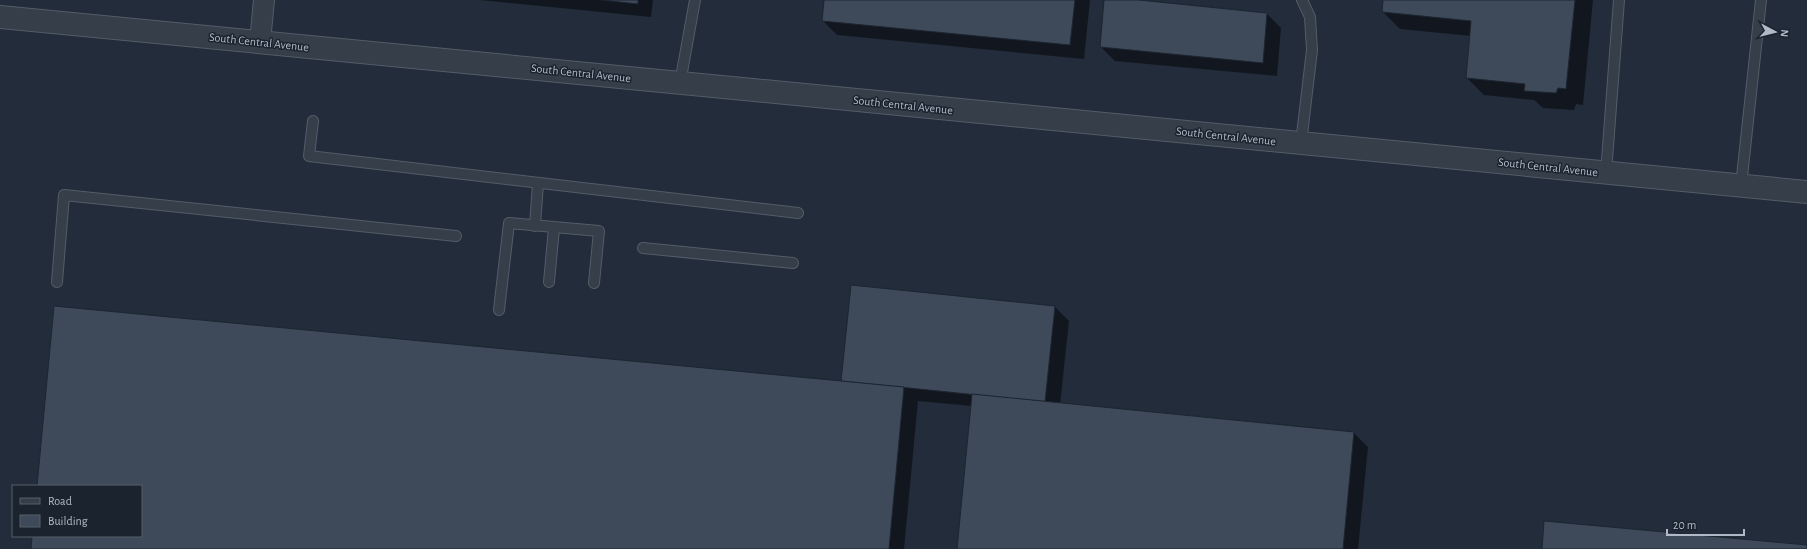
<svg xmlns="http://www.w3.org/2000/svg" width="1807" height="549" viewBox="0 0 1807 549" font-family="'Alegreya Sans',sans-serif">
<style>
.shadow{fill:#0007}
.building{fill:#3e4a59;stroke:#1d2531}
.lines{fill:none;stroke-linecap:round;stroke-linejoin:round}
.service-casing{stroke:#545c68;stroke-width:12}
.minor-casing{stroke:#545c68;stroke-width:22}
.tertiary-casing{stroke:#545c68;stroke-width:24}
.service{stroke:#363e4a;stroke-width:10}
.minor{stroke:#363e4a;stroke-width:20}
.tertiary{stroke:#363e4a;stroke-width:22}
.labels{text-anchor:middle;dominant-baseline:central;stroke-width:3;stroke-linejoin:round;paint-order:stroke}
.street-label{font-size:12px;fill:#b1b9c6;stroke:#1b232f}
</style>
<rect width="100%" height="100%" fill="#222c3a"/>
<g class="shadow">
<path d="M480,0H653L651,17Z"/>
<path d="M825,0H1090L1084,59L837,35L823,21Z"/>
<path d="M1105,0H1129L1267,14L1281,28L1277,76L1115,61L1101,47Z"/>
<path d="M1384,0H1593L1583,105L1576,104L1574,110L1543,108L1534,100L1484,95L1467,78L1471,36L1400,29L1383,12Z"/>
<path d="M851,286L1055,307L1069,321L1060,405L1354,433L1368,447L1358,549H958L972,406L918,401L904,549H32L33,536H141V486H38L841,382Z"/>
</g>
<g class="building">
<path d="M601,0H638V4Z"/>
<path d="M824,0H1075L1070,45L822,21Z"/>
<path d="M1104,0H1139L1267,13L1263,63L1100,47Z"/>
<path d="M1383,0H1575L1566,89L1558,88L1556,93L1524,91L1525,84L1466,78L1471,21L1382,12Z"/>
<path d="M851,285L1055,306L1045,402L841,381Z"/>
<path d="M54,306L904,387L889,549H31L32,536H141V486H37Z"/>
<path d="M972,394L1354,432L1343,549H957Z"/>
<path d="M1544,521L1807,545V549H1542Z"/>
</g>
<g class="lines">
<defs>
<g id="service">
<path d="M680,83L695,0"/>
<path d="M313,121L309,156L798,213"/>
<path d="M1301,143L1312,50L1310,17L1302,0"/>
<path d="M1606,173L1619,0"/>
<path d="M1741,186L1761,0"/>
<path d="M535,226L538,183"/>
<path d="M643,248L793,263"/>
<path d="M57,282L64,195L456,236"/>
<path d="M549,282L554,228"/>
<path d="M499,310L509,223L599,231L594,283"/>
</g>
<path id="minor" d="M260,42L264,0"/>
<path id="tertiary" d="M0,17L1807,192"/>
</defs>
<use href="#service" class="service-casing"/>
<use href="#minor" class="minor-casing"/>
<use href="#tertiary" class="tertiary-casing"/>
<use href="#service" class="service"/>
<use href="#minor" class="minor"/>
<use href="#tertiary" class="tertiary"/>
</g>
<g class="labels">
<g class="street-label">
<text transform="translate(259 42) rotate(6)">South Central Avenue</text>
<text transform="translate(581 73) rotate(6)">South Central Avenue</text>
<text transform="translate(903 105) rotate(6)">South Central Avenue</text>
<text transform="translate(1226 136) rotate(6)">South Central Avenue</text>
<text transform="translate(1548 167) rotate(6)">South Central Avenue</text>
</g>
</g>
<rect x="12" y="485" width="130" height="52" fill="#1b232f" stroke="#575f6b"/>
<rect x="20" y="498" width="20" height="6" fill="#363e4a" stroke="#575f6b"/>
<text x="48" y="505" font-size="12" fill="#b1b9c6">Road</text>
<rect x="20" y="515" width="20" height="12" fill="#3e4a59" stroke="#575f6b"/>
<text x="48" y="525" font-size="12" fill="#b1b9c6">Building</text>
<g transform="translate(1775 32) rotate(97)" stroke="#1b232f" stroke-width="3" paint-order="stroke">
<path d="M0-3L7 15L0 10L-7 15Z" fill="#b1b9c6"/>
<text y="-6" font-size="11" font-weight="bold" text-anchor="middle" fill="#b1b9c6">N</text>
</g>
<path d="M1667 529v6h77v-6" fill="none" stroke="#b1b9c6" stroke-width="2"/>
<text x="1673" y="529" font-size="12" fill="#b1b9c6" stroke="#1b232f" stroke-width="3" paint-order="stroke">20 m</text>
</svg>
